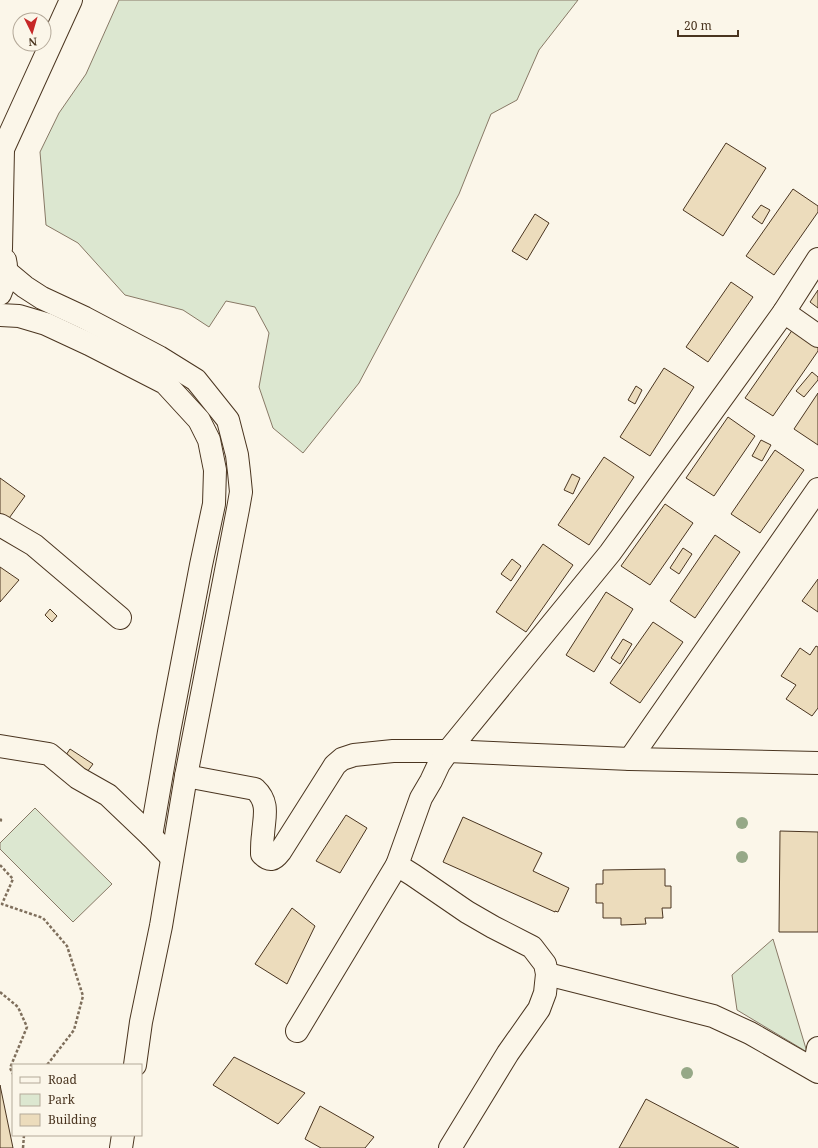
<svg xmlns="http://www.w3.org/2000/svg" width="818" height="1148" viewBox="0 0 818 1148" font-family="'Noto Serif',serif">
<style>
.green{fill:#dce7d0;stroke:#887966}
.building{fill:#ecdcbc;stroke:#4a3520}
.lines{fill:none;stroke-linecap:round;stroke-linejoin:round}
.minor-casing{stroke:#4a3520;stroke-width:24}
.major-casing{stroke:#4a3520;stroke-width:24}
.path{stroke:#7f6f5c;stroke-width:2.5;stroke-dasharray:3 2;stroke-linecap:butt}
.minor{stroke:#fbf6e9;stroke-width:22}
.major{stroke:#fbf6e9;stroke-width:22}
.tree{fill:#96a887}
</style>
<rect width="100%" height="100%" fill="#fbf6e9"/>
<g class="green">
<path d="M119,0H578L539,50L517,100L491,114L459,194L384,336L359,383L303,453L273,428L259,387L269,333L255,307L226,301L209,327L183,310L125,295L78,243L46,225L40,152L59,113L86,74Z"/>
<path d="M35,808L112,884L73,922L0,849V843Z"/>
<path d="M773,939L807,1052L737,1010L732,975Z"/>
</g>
<g class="building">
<path d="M726,143L766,168L723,236L683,210Z"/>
<path d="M793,189L818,206V212L774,275L746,256Z"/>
<path d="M761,205L770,210L762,224L752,217Z"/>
<path d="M535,214L549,223L527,260L512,251Z"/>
<path d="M731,282L753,297L708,362L686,347Z"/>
<path d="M818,290V308L810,302Z"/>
<path d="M793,329L818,346V351L773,416L745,398Z"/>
<path d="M664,368L694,387L650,456L620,437Z"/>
<path d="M812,372L818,377V380L804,397L796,391Z"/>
<path d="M636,386L642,390L635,404L628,400Z"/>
<path d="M818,393V445L794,429Z"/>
<path d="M728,417L755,436L714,496L686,478Z"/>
<path d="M761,440L771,445L762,461L752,456Z"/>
<path d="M775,450L804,470L760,533L731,514Z"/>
<path d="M604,457L634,477L589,545L558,525Z"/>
<path d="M572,474L580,478L573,494L564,490Z"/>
<path d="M0,478L25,496L7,521L0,517Z"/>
<path d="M665,504L693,523L650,585L621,566Z"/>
<path d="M715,535L740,552L695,618L670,601Z"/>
<path d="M543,544L573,565L526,632L496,612Z"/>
<path d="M683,548L692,554L679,574L670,568Z"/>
<path d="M512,559L521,566L511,581L501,574Z"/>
<path d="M0,567L19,580L0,602Z"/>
<path d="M818,579V612L802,601Z"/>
<path d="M606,592L633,609L594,672L566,655Z"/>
<path d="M50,609L57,616L52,622L45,615Z"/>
<path d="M653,622L683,642L640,703L610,683Z"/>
<path d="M623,639L632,644L620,664L611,658Z"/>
<path d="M816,646L818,647V708L812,716L786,699L796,685L781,676L800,648L810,655Z"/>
<path d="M70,749L93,764L84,776L62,761Z"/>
<path d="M346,815L367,828L340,873L316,861Z"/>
<path d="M463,817L542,853L533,871L569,888L558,912L555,911V912L443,862Z"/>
<path d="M780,831L818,832V932H779Z"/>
<path d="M665,869V886H671V908H662L663,918H645L646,924L621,925V918H603V903H596V884H603V870Z"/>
<path d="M292,908L315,926L287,984L255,964Z"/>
<path d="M234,1057L305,1093L278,1124L213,1085Z"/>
<path d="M0,1085L13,1148H0Z"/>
<path d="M646,1099L739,1148H619Z"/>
<path d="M320,1106L374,1137L365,1148H321L305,1139Z"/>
</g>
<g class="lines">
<defs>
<g id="minor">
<path d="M784,312L818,336"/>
<path d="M0,525L34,545L120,618"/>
<path d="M0,746L49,754L78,778L108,795L151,836L172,858"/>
<path d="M630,759L818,489"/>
<path d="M186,776L255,789C270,803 264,817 263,835C262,841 262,848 262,854C270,862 274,860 280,852L335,765L342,759L354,755L393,751H448L630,759L818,763"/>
<path d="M547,974L713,1016L750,1033L818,1072"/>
<path d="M297,1031L397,865"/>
<path d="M814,1069L818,1048"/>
<path d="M450,1148L508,1053L539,1009L545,993L547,974L545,964L532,947L493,927L467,912L413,875L397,865L421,798L431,781L439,764L448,751L610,553L784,312L818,259"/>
</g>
<g id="major">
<path d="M0,153L3,149L71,0"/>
<path d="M1,249L3,149"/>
<path d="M7,272L25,287L42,298L85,318L159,357L196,380L228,420L237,455L239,472L241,492L238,509L186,776L161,926L141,1022L135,1065"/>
<path d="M0,294C5,283 8,272 5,260"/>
<path d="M0,315L19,316L46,324L89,344L165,383L199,420L209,440L215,470L214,504L201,565L169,732L151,836"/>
<path d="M121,1148L123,1135"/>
</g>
</defs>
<use href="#minor" class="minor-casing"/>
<use href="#major" class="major-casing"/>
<g class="path">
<path d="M0,819L1,820L0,822"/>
<path d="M0,865L13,879L2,904L43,918L67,946L83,996L74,1030L47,1065"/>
<path d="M0,992L18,1007L27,1027L10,1068L13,1074"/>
<path d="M23,1148L24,1135"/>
</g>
<use href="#minor" class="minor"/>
<use href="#major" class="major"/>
</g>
<g class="tree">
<circle cx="742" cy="823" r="6"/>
<circle cx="742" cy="857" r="6"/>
<circle cx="687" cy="1073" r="6"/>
</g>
<rect x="12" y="1064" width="130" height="72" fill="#fbf6e9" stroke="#b4a999"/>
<rect x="20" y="1077" width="20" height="6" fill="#fbf6e9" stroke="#b4a999"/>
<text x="48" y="1084" font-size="12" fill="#4a3520">Road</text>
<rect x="20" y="1094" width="20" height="12" fill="#dce7d0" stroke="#b4a999"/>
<text x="48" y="1104" font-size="12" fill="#4a3520">Park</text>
<rect x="20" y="1114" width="20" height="12" fill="#ecdcbc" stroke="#b4a999"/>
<text x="48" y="1124" font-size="12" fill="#4a3520">Building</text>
<g transform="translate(32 32) rotate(175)"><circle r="19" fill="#fbf6e9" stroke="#b4a999"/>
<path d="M0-3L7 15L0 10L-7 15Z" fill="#c62828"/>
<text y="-6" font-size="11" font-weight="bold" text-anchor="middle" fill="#4a3520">N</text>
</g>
<path d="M678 30v6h60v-6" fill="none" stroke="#4a3520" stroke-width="2"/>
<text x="684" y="30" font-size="12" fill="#4a3520" stroke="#fbf6e9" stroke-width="3" paint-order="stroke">20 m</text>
</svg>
